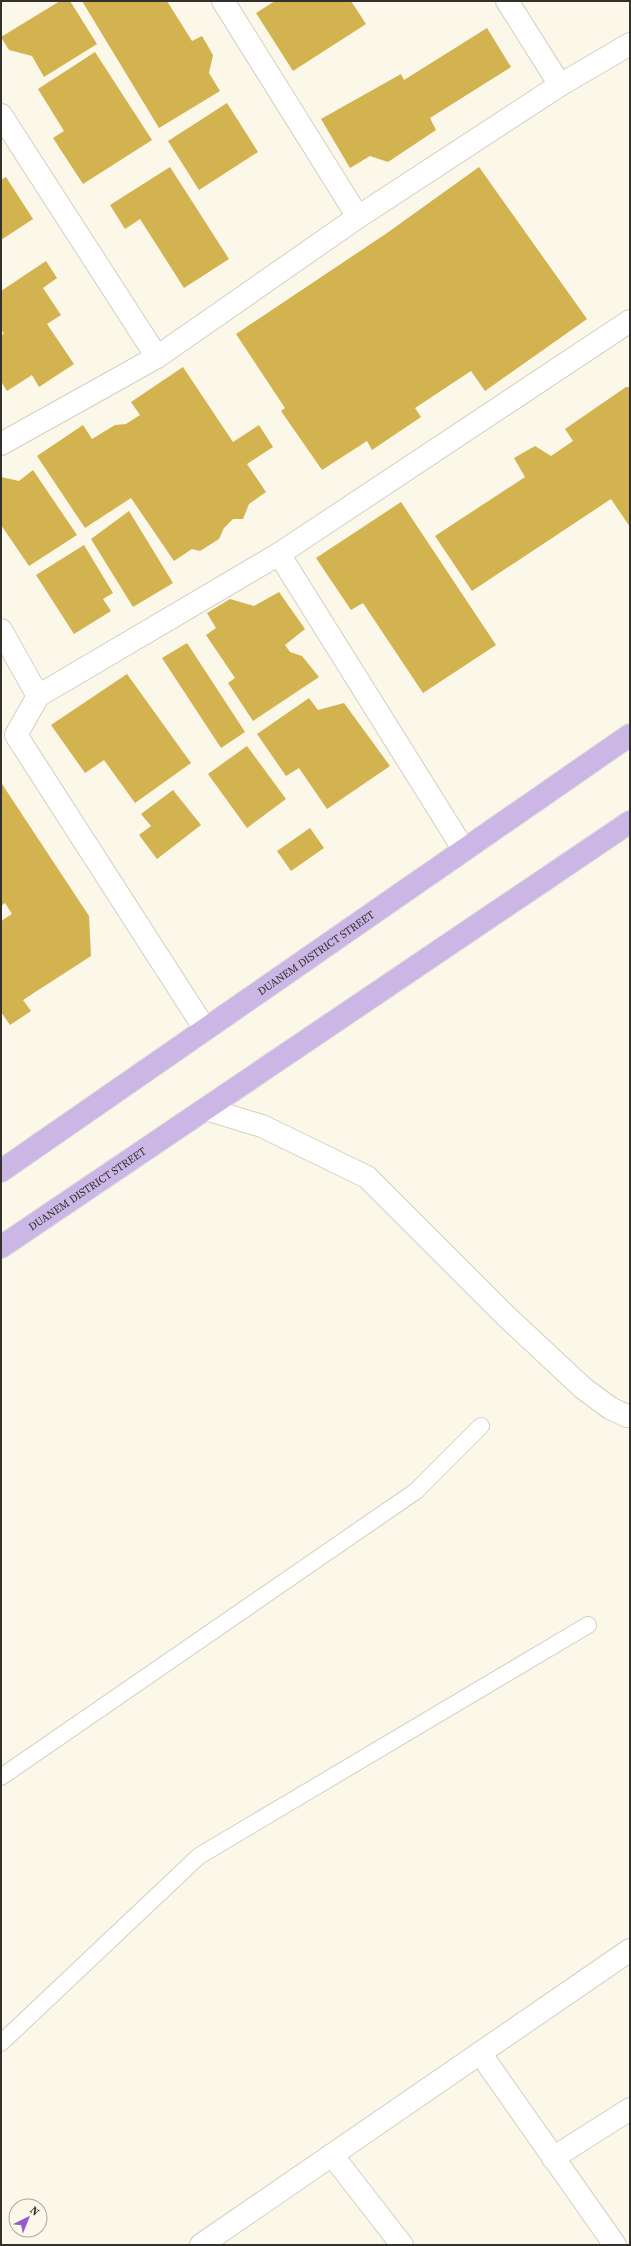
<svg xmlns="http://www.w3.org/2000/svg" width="631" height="2246" viewBox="0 0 631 2246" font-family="'Source Serif 4',serif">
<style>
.building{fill:#d3b250}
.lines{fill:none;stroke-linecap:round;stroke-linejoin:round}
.lane-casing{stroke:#d4cfc2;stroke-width:18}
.street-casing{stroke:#d4cfc2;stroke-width:24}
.primary-casing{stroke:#dadad9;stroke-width:24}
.lane{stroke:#fff;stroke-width:16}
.street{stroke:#fff;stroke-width:22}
.primary{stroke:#ccb6e6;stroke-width:22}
.labels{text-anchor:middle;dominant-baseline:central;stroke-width:3;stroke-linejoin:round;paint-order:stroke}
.street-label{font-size:11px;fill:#33312c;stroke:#fbf7e9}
</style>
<rect width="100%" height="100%" fill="#fbf7e9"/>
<g class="building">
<path d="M60,1H70L97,44L44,77L32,56L9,50L1,37Z"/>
<path d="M82,1H167L192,41L202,36L213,55L209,73L220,91L159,128Z"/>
<path d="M275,1H351L366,24L293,71L256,13Z"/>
<path d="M487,28L511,67L430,118L436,130L388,162L370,156L350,168L321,119L401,74L404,80Z"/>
<path d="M95,52L152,140L83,184L53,138L64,131L38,89Z"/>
<path d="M227,103L258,152L199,190L168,141Z"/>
<path d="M170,167L229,259L184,288L140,219L125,229L110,205Z"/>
<path d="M479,167L587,319L485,391L471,371L415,408L421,417L372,450L367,441L322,470L281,411L285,408L236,334L387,233Z"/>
<path d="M6,177L33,219L1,240V180Z"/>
<path d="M46,261L57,278L43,288L61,315L47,324L74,364L39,387L32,375L7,391L1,381V335L4,334L1,329V291Z"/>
<path d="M183,367L233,442L259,425L273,447L247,464L266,492L249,504L243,519H233L224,528L219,539L200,551L192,549L174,561L131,498L85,528L37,456L83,425L92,439L115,425L126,424L140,415L131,402Z"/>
<path d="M626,387H630V527L611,499L472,591L435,536L525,477L514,458L535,446L551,456L573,441L565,429Z"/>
<path d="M33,470L77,535L29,566L1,525V477L19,481Z"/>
<path d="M401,502L496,645L423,693L363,603L351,610L316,558Z"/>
<path d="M129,511L173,583L133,607L91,539Z"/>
<path d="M84,545L113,593L103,599L111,611L74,634L36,575Z"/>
<path d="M279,592L305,629L285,645L290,652L302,656L319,677L253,721L228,683L235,678L206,635L216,628L207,613L230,599L254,606Z"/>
<path d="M187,643L245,732L221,748L162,658Z"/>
<path d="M127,674L191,763L135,803L104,760L85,773L51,725Z"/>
<path d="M309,698L318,710L344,703L390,766L327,809L299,768L286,776L257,734Z"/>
<path d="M247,746L286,799L247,828L208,774Z"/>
<path d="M2,784L89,916L91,956L23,1000L31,1011L10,1025L1,1012V921L12,914L5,903L1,906Z"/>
<path d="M173,790L201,825L157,859L139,835L151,826L141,814Z"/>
<path d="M310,828L324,848L291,871L277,851Z"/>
</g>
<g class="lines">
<defs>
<g id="lane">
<path d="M1,1777L416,1491L481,1426"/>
<path d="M1,2043L199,1856L588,1625"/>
</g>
<g id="street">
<path d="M223,1L358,217"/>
<path d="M507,1L560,85"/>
<path d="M1,115L157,357"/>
<path d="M1,444L157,357L358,217L560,85L630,44"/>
<path d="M279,554L464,850"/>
<path d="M1,630L38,696L16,735L205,1029"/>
<path d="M38,696L279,554L630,321"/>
<path d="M206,1109L262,1126L367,1177L506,1316L583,1388L610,1408L627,1416L630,1415"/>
<path d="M480,2053L615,2245"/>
<path d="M332,2155L402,2245"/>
<path d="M553,2158L630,2109"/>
<path d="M201,2245L630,1950"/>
</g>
<g id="primary">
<path id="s1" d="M1,1171L630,735"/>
<path id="s2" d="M1,1247L630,822"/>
</g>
</defs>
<use href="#lane" class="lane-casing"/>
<use href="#street" class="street-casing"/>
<use href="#primary" class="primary-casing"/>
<use href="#lane" class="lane"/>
<use href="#street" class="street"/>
<use href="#primary" class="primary"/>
</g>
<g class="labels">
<g class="street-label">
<text stroke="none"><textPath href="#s1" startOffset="383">DUANEM DISTRICT STREET</textPath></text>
<text stroke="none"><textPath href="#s2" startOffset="104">DUANEM DISTRICT STREET</textPath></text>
</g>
</g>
<rect width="631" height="2246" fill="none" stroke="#33312c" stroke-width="4"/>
<g transform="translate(28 2218) rotate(43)"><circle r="19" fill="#fbf7e9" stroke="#aba89d"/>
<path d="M0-3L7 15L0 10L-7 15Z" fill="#955ad1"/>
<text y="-6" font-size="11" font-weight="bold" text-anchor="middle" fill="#33312c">N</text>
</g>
</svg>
